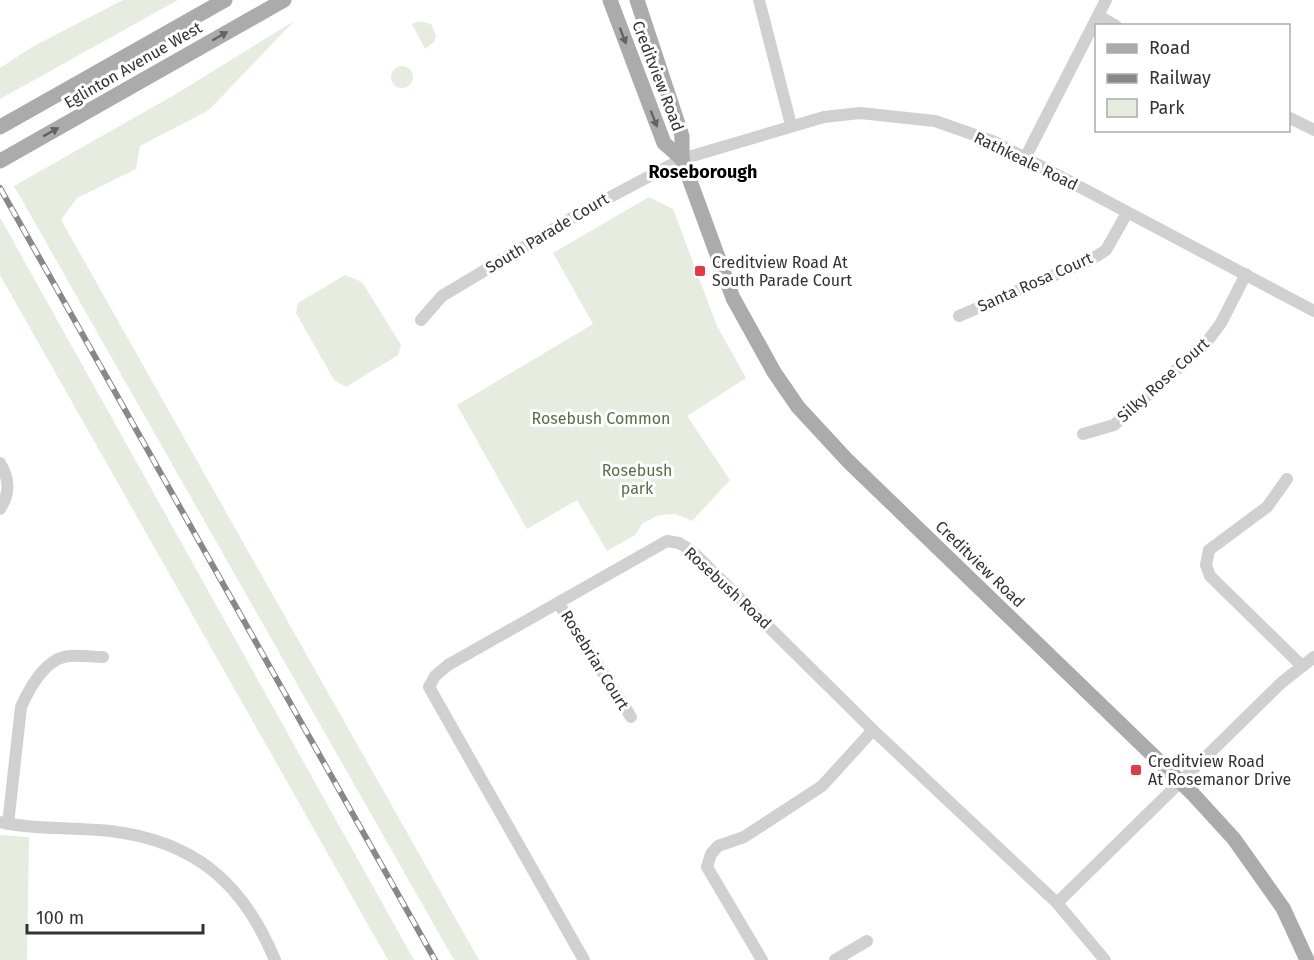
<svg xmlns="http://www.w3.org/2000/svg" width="1314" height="960" viewBox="0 0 1314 960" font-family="'Fira Sans',sans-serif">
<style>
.green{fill:#e6ecdf}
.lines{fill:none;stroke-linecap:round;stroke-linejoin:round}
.minor{stroke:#d0d0d0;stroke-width:12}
.major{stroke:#ababab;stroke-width:15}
.rail-casing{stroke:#888;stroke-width:6}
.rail{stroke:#fff;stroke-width:4;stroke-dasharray:11;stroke-linecap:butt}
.oneway{fill:#636363}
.poi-dot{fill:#e63946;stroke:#fff;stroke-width:2}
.labels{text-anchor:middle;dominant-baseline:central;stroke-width:6;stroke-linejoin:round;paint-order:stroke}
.street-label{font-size:16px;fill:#333;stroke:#fff}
.poi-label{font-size:16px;fill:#333;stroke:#fff;text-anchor:start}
.park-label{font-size:16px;fill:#56703f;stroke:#fff}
.neighbourhood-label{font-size:18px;font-weight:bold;fill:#000;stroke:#fff}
</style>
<rect width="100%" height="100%" fill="#fff"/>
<g class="green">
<path d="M123,0H178L0,99V68L32,47Z"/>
<path d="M294,21L209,110L140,146L136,169L77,198L61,220L479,960H454L14,186L176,94Z"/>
<path d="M419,21L431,24L436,35L434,42L425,49L412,24Z"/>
<circle cx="402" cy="77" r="11"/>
<path d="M649,197L673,209L717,326L746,378L687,416L730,480L692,521L676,514L659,515L643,523L635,535L607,551L577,500L527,529L457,405L593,324L553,253Z"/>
<path d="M0,218L2,221L414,960H388L0,275Z"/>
<path d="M345,275L362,282L401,345L398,355L346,387L334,380L296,313L298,303Z"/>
<path d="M0,835L29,837L27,960H0Z"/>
</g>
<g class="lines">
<g class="minor">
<path d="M759,0L791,125"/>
<path d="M1099,16L1116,26"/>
<path d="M1288,117L1314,130"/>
<path d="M1025,158L1106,0"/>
<path d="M959,316L1092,259L1106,250L1127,213"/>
<path d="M421,320L442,296L582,212L682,159L824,117L860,113L935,121L995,142L1314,311"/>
<path d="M1083,434L1114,425L1206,343L1221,323L1246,274"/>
<path d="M0,463C10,480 10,493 0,509"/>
<path d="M1287,479L1267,507L1209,550L1206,565L1210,576L1301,665"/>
<path d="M559,604L631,717"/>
<path d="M0,822C36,830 74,827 110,831C195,841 243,883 275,960"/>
<path d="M8,824L21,707C29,689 44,662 64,657C75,654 91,657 103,657"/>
<path d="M1057,903L1281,683L1314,657"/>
<path d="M584,960L429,687L435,676L448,665L667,541L679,543L692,551L873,730L1057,903L1105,960"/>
<path d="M762,960L707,867L711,854L718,846L744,837L822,786L873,730"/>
<path d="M835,960L867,941"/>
</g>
<g class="major">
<path d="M610,0L664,143L682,159"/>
<path d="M637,0L682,136V159L733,298L774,372L798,407L848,461L1192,793L1234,839L1283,908L1307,960"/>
<path d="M0,127L225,0"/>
<path d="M0,161L284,0"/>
</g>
<defs>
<path id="rail" d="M0,188L435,960"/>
</defs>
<use href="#rail" class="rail-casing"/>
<use href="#rail" class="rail"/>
</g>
<defs><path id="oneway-solid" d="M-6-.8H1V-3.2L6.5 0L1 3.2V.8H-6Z" transform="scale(1.5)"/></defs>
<g class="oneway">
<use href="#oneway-solid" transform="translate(220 36) rotate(-30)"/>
<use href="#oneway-solid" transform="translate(623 36) rotate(69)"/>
<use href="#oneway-solid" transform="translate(654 119) rotate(69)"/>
<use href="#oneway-solid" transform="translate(51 132) rotate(-29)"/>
</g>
<g class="poi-dot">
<rect x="694" y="265" width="12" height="12" rx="3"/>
<rect x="1130" y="764" width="12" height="12" rx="3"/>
</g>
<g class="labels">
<g class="street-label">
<text transform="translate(133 65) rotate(-30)">Eglinton Avenue West</text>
<text transform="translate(658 76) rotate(69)">Creditview Road</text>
<text transform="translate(1026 161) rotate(26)">Rathkeale Road</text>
<text transform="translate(547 233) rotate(-31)">South Parade Court</text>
<text transform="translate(1035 282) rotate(-24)">Santa Rosa Court</text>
<text transform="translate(1163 380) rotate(-42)">Silky Rose Court</text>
<text transform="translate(980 564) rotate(44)">Creditview Road</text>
<text transform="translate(728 588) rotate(43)">Rosebush Road</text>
<text transform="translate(595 660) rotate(58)">Rosebriar Court</text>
</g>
<g class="poi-label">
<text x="712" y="262">Creditview Road At<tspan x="712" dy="18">South Parade Court</tspan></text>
<text x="1148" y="761">Creditview Road<tspan x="1148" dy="18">At Rosemanor Drive</tspan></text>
</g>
<g class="park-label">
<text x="601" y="418">Rosebush Common</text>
<text x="637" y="470">Rosebush<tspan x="637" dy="18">park</tspan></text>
</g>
<g class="neighbourhood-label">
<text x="703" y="172">Roseborough</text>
</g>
</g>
<rect x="1095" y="24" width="195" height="108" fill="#ffffff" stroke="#adadad" stroke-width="1.5"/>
<rect x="1107" y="44" width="30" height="9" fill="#ababab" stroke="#adadad" stroke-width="1.5"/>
<text x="1149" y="54" font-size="18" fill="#333333">Road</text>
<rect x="1107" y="74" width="30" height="9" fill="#888888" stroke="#adadad" stroke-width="1.5"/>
<text x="1149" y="84" font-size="18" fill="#333333">Railway</text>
<rect x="1107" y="99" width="30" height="18" fill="#e6ecdf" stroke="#adadad" stroke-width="1.5"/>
<text x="1149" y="114" font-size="18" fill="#333333">Park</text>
<path d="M27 924v9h176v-9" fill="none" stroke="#333333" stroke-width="3"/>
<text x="36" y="924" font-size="18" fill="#333333" stroke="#ffffff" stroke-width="4.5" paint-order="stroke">100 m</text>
</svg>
